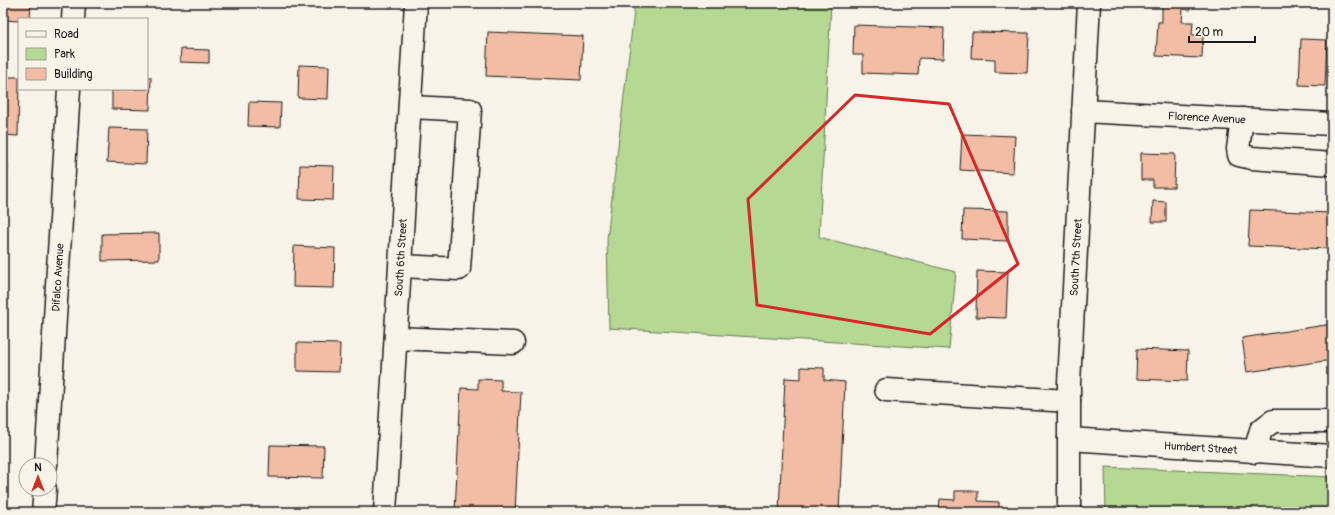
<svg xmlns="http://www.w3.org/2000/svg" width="1335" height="515" viewBox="0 0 1335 515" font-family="Pangolin,sans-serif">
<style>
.green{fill:#b5d893;stroke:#687a58}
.building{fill:#f2bda4;stroke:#1c1c1c}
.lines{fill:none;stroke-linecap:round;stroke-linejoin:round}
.minor-casing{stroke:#1c1c1c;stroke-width:25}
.minor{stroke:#f7f3e8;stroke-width:22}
.marked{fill:none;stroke:#d62828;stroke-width:3;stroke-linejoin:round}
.labels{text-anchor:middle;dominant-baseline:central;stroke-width:3;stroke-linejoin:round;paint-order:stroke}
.street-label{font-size:11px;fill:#1c1c1c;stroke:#f7f3e8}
</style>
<rect width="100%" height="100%" fill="#f7f3e8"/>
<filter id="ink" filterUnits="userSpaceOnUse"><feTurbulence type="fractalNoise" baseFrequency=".025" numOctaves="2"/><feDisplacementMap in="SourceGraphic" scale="8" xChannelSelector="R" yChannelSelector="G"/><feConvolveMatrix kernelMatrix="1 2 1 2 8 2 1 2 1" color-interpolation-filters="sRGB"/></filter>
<g filter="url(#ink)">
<g class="green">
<path d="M635,3H831L819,237L956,272L949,349L609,328L607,239Z"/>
<path d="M1105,467L1332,477V512H1106Z"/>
</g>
<g class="building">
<path d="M3,3H31L30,19H19V21L3,20Z"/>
<path d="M120,3H146V5L120,4Z"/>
<path d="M1162,3H1190V10L1183,9L1182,22H1193L1192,35H1203L1202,58L1156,56L1158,22H1162Z"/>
<path d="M854,25L944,28L943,59L919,58L918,75L863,73V55H853Z"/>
<path d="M488,32L583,36L581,80L486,76Z"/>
<path d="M972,32L1029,33L1027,73L995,72V59L971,58Z"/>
<path d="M1301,39L1327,40L1325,86L1299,85Z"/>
<path d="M181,49L209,50V63L180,62Z"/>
<path d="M299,65L329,66L328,99L298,98Z"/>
<path d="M3,77H19L18,136L3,135Z"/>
<path d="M147,77H151L150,110L112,109V90L118,91V89H147Z"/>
<path d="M249,102L281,103L280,127L248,126Z"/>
<path d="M109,128L147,129L146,164L107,162Z"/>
<path d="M962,134L1015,136L1013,173L960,170Z"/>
<path d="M1141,153L1175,154L1174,187H1153V180H1141Z"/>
<path d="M3,164H8L6,211H3Z"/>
<path d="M300,165L334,166L333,200L299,199Z"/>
<path d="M1153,201L1166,202V222H1152Z"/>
<path d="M963,210L1008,211V241L962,239Z"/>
<path d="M1250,210L1332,213V249L1248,246Z"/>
<path d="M159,233V260L102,261V234Z"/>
<path d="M294,246L335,248L334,288L293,287Z"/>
<path d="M977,271L1008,272L1006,318L976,317Z"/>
<path d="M1332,324V360L1247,372L1242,338Z"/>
<path d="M297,343L340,344L339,372L297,371Z"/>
<path d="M1137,349L1188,351L1187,381L1136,379Z"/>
<path d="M801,367L824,368V380L845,382L839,512H779L785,378L801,379Z"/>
<path d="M478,379L501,380V391L521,392L515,512H455L461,388L478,389Z"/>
<path d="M270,445L324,446L323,478L269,477Z"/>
<path d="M955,491H978V501L999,502V512H939L940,499L955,500Z"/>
<rect x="290" y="511" width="30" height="1"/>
</g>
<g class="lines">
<defs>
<g id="minor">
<path d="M73,19L74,3"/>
<path id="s1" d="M1083,111L1332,124"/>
<path d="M1242,119L1238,149L1239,155L1252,158L1332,164"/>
<path d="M401,266L459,269L470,110L410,107"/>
<path d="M396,338L513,343"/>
<path d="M886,390L1069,401"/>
<path id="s2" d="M1069,439L1332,456"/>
<path d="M1255,452L1261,430L1273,421H1332"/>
<path id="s3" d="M46,465L69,89"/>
<path d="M43,512L45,489"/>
<path id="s4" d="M385,512L416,3"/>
<path id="s5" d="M1069,512V383L1089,3"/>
</g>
</defs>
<use href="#minor" class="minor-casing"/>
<use href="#minor" class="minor"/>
</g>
</g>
<path class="marked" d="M855,95L949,104L1018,264L930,334L757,305L748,199Z"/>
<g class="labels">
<g class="street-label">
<text stroke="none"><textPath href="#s1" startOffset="124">Florence Avenue</textPath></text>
<text stroke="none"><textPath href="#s5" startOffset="255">South 7th Street</textPath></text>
<text stroke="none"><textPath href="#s4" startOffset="255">South 6th Street</textPath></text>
<text stroke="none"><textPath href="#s3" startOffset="188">Difalco Avenue</textPath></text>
<text stroke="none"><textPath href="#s2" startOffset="132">Humbert Street</textPath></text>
</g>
</g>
<rect width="1335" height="515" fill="none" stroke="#f7f3e8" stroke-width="16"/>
<rect x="8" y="8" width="1319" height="499" fill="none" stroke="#1c1c1c" stroke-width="1.5" filter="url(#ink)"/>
<rect x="18" y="18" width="130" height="72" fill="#f7f3e8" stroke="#9f9d96"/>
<rect x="26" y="31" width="20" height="6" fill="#f7f3e8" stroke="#9f9d96"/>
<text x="54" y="38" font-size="12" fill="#1c1c1c">Road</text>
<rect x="26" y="48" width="20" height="12" fill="#b5d893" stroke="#9f9d96"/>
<text x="54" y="58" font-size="12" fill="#1c1c1c">Park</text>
<rect x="26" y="68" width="20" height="12" fill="#f2bda4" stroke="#9f9d96"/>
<text x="54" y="78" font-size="12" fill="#1c1c1c">Building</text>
<g transform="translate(38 477)"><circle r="19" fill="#f7f3e8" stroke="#9f9d96"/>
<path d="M0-3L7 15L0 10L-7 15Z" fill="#c8321e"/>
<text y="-6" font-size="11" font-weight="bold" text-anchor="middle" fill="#1c1c1c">N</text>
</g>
<path d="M1189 36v6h66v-6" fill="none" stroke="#1c1c1c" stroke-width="2"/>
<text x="1195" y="36" font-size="12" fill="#1c1c1c" stroke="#f7f3e8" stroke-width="3" paint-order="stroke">20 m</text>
</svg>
